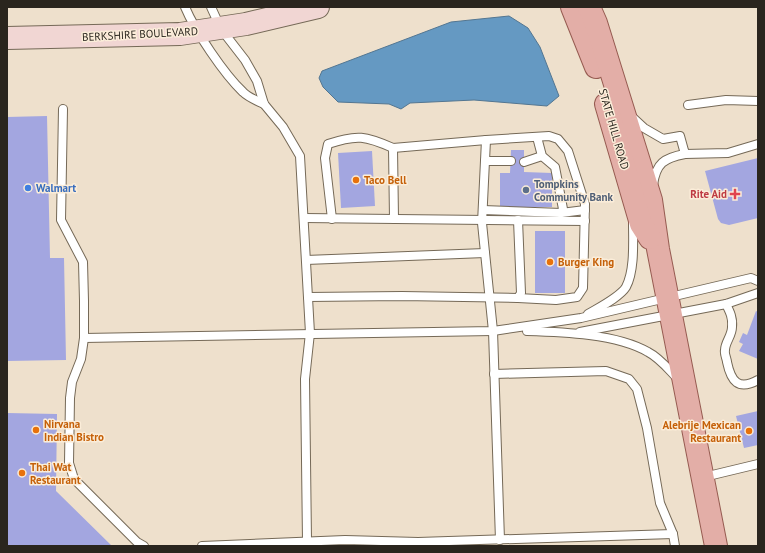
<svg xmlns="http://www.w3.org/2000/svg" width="765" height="553" viewBox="0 0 765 553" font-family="'PT Sans',sans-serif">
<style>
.water{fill:#6599c2;stroke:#537691}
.building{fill:#a3a6e0}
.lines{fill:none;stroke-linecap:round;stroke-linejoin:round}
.service-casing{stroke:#756957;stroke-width:10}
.secondary-casing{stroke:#756957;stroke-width:24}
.primary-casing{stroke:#965b51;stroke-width:24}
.service{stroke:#fff;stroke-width:8}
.secondary{stroke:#f1d6d3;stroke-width:22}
.primary{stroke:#e3aea7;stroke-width:22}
.food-dot{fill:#e8710a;stroke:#fbedd9;stroke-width:1.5}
.shop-dot{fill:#3f7fe0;stroke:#fbedd9;stroke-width:1.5}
.service-dot{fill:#5c6f8a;stroke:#fbedd9;stroke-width:1.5}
.health-dot{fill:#e0444e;stroke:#fbedd9;stroke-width:1.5}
.labels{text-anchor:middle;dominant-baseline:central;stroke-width:3;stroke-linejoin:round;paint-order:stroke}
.street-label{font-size:11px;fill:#2a251e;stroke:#fbedd9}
.food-label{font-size:11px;font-weight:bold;fill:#c56008;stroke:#fbedd9;text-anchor:start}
.service-label{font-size:11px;font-weight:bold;fill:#4e5e75;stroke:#fbedd9;text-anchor:start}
.shop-label{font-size:11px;font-weight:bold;fill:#366cbe;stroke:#fbedd9;text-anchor:start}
.health-label{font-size:11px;font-weight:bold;fill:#be3a42;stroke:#fbedd9;text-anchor:end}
</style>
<rect width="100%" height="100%" fill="#eee0cc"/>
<path class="water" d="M509,16L528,28L540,47L559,96L547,106L474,100L410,103L401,109L389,104L338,102L323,87L319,78L322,71L451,22Z"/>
<g class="building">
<path d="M47,116L50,258H64L66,360L7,361V117Z"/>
<path d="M511,150H524V172L552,173V207H500V173H510Z"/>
<path d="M372,151L375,206L341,208L338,153Z"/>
<path d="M758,158V218L729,225L721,223L718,219L705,171Z"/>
<rect x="535" y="231" width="30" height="62"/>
<path d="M756,311L758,312V359L739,351L743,344L739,342L743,333L747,335Z"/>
<path d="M758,411V445L744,448L736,416Z"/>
<path d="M7,413L57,414L56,491L112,546H7Z"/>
</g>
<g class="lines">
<defs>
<g id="service">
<path d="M185,7C195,31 224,74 243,92C248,97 257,101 264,104"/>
<path d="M211,7L221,29L245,60L257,81L264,104L283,127L300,156L310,333L305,379L307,541"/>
<path d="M688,105L726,100L758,101"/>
<path d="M63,109L61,220L83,262L84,301V338L81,359L72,382L70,398L69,463L74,479L137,542L144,546"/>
<path d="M631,116L644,128L663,139L680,136L685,154L728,153L758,144"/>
<path d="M486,140L482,223L493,331L500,540"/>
<path d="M393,148L486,140L549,136L558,139L568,151L585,204L583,288L577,297L556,300L518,298"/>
<path d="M485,161H511"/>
<path d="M524,162L542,156"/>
<path d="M653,185C656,163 664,158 685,154"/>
<path d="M483,210L561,213L563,209L555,167L542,156L537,137"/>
<path d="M561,213L585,210"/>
<path d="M304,218L585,221"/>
<path d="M332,219L325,158L328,144C357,134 366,136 393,148L394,219"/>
<path d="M306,260L485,253"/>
<path d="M308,297L402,296L518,298L521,293L518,220"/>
<path d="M726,304C730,312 733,318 732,327C732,336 725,342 725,350C724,354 727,359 727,362C731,381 738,391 758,380"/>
<path d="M588,314C598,308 620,297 626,287C635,270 633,241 633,222"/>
<path d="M527,331C563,332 617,334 648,352C660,358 669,370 678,379"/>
<path d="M580,332L726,304L758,293"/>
<path d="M84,338L493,331L581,318L751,278L758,281"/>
<path d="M494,374L606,371L629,379L637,389L647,428L660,503L673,534L675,546"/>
<path d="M704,477L758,464"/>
<path d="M202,546L345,540L418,542L673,534"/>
</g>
<path id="secondary" d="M7,38L180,34L246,24L318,7"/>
<g id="primary">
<path d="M572,7L596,67"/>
<path d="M589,7L596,23L651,200L658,249L716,546"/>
<path d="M606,104L641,224L650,238"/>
</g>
</defs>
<use href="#service" class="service-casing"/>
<use href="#secondary" class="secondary-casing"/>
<use href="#primary" class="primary-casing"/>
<use href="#service" class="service"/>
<use href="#secondary" class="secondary"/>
<use href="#primary" class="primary"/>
</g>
<g class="food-dot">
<circle cx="356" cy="180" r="4"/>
<circle cx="550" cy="262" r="4"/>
<circle cx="36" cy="430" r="4"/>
<circle cx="749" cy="431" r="4"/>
<circle cx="22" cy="473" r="4"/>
</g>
<circle class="shop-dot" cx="28" cy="188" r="4"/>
<circle class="service-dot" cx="526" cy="190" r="4"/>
<path class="health-dot" d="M733 188h4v4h4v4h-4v4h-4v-4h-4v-4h4z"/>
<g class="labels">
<g class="street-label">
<text transform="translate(140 34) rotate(-3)">BERKSHIRE BOULEVARD</text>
<text transform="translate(614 129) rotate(74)">STATE HILL ROAD</text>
</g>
<g class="food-label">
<text x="364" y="180">Taco Bell</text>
<text x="558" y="262">Burger King</text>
<text x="44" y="424">Nirvana<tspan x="44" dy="13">Indian Bistro</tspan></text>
<text x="741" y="425" text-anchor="end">Alebrije Mexican<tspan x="741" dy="13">Restaurant</tspan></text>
<text x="30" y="467">Thai Wat<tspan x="30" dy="13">Restaurant</tspan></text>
</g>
<g class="service-label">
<text x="534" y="184">Tompkins<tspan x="534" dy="13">Community Bank</tspan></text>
</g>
<g class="shop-label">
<text x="36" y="188">Walmart</text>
</g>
<g class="health-label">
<text x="727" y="194">Rite Aid</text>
</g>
</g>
<rect width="765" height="553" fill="none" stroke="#2a251e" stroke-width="16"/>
</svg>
